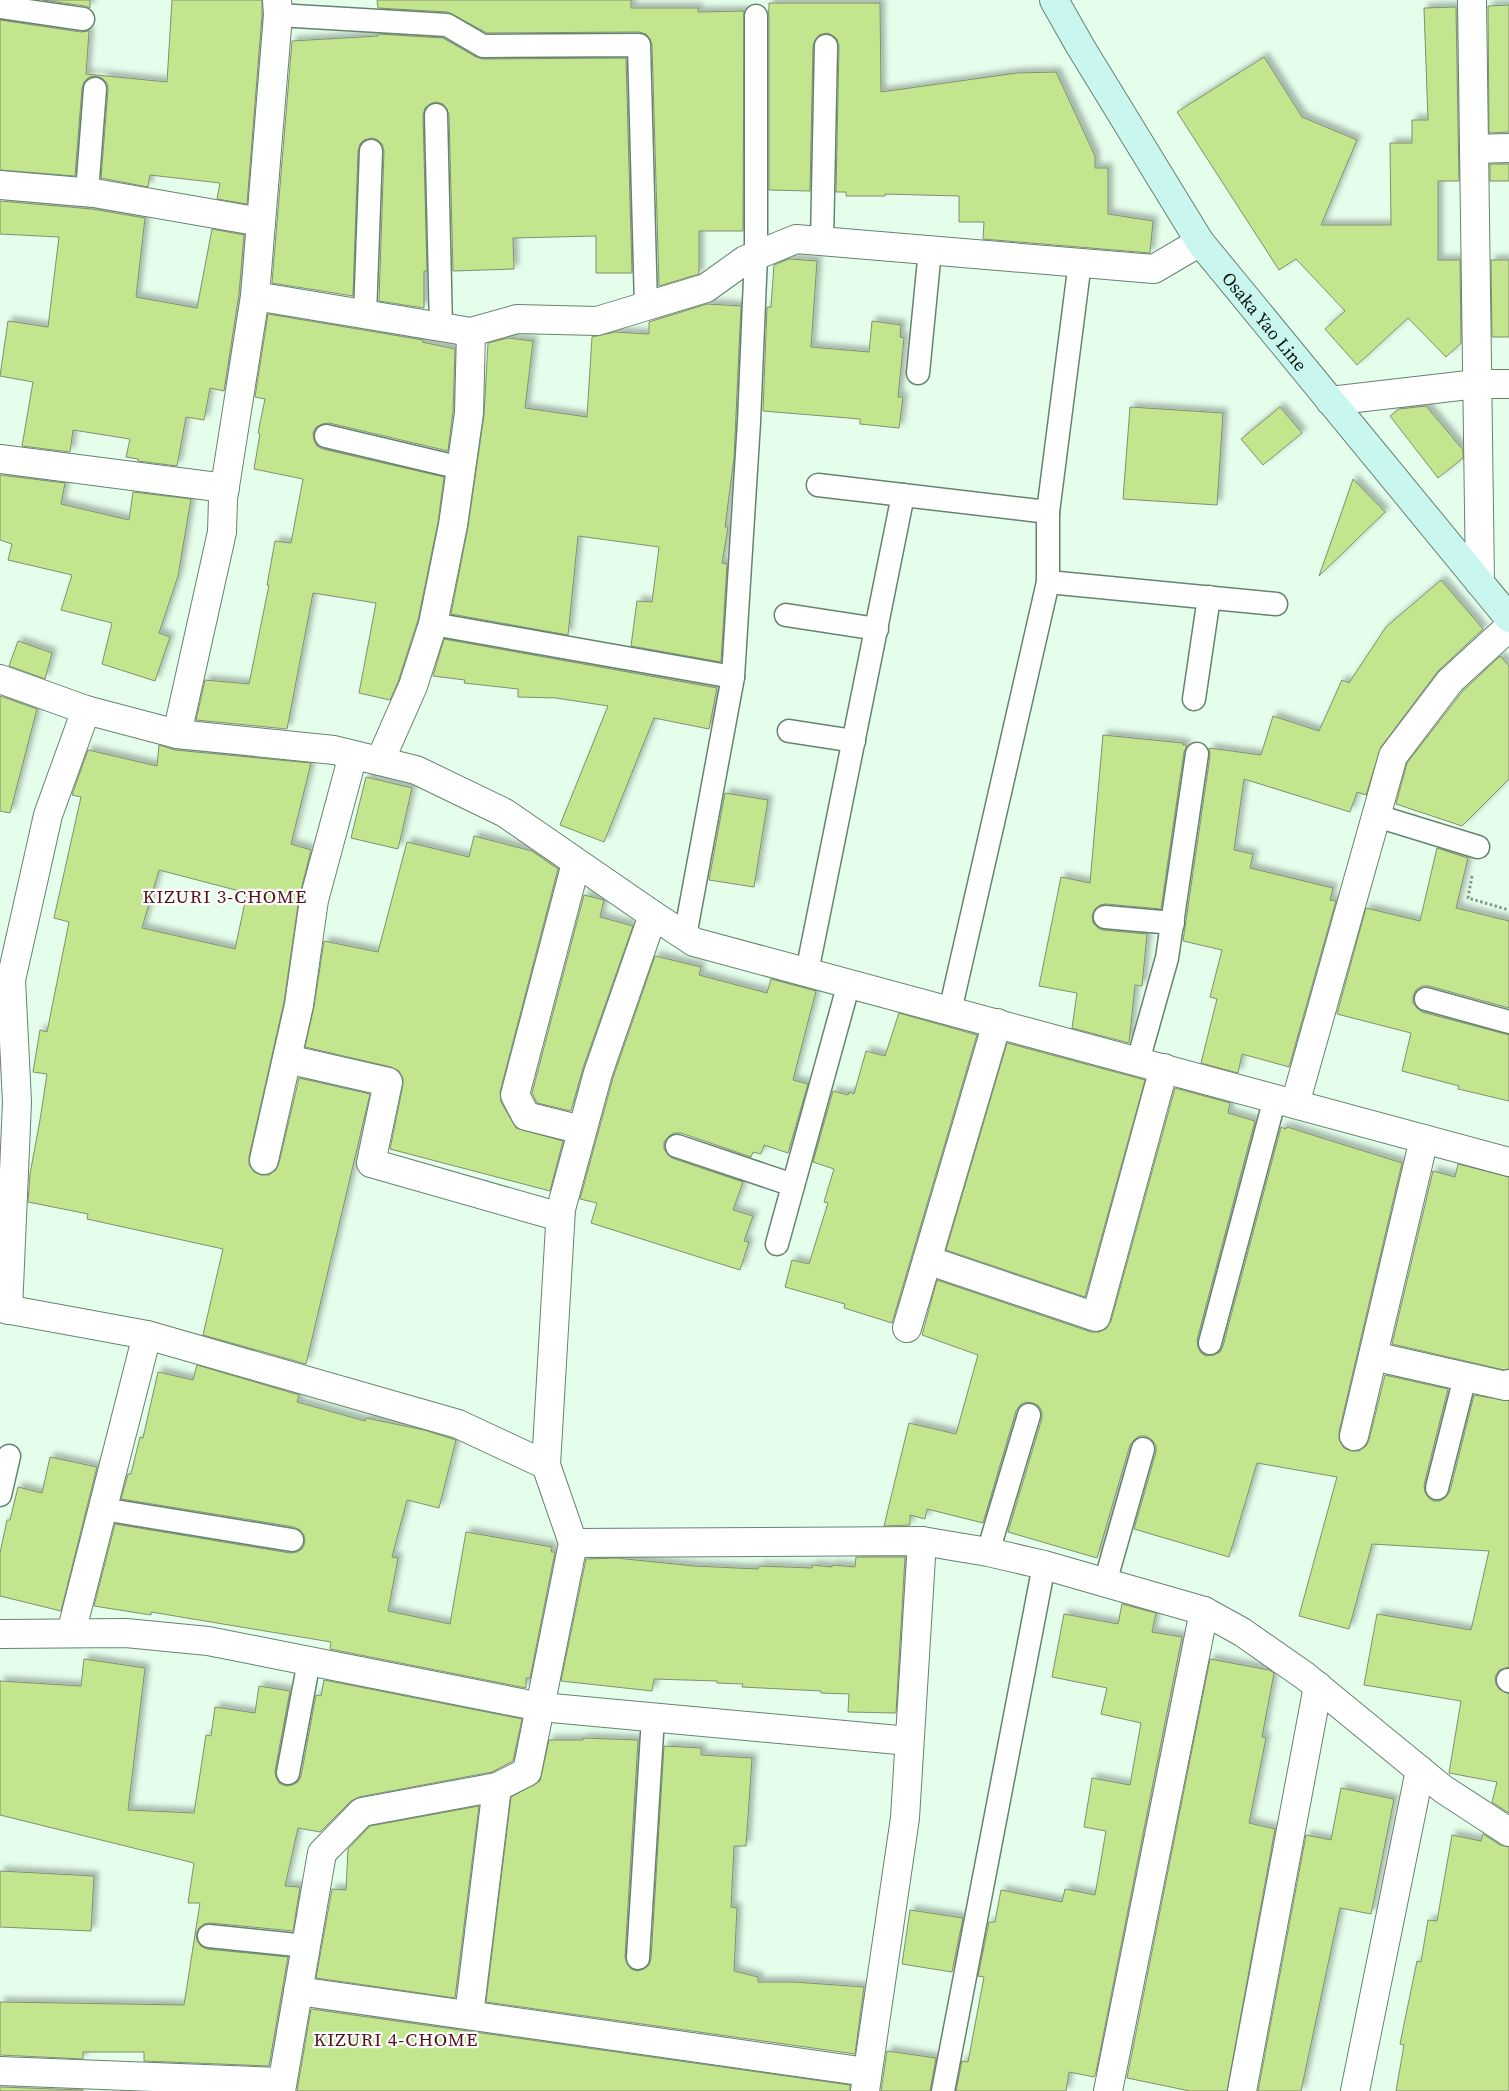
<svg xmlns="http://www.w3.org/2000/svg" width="1509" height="2091" viewBox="0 0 1509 2091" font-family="'Source Serif 4',serif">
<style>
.building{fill:#c2e58d;stroke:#828f71;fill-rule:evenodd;filter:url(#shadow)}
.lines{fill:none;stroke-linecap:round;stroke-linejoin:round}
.service-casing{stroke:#66836e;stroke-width:25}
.minor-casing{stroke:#66836e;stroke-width:30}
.secondary-casing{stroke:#66836e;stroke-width:30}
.path{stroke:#839788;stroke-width:3;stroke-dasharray:2.5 2.5;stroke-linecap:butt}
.service{stroke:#fff;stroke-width:22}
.minor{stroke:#fff;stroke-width:28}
.secondary{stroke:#caf6f0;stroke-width:28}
.labels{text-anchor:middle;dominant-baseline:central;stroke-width:4.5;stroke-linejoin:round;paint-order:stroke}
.street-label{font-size:18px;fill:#0b170f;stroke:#fff}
.neighbourhood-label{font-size:19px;letter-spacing:1px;fill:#55101a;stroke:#fff}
</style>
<defs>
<filter id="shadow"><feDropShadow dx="4.5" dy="-4.5" stdDeviation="2.5" flood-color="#0004"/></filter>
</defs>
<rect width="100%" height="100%" fill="#e4feeb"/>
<g class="building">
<path d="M43,0H90V8L85,6Z"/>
<path d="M172,0H262V15L247,204L217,199L220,183L150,175L148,187L101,178L108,90L107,83L102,78L96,76L89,77L84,82L82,88L75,176L0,170V20L81,32L89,31L86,74L167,82Z"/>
<path d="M377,0H631V8H698V12L744,11L743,231H699V274L659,286L652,45L650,39L646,34L639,32L487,33L448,12L378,8Z"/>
<path d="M769,3H880L881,92L1017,73L1056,72L1095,156V168H1108V214L1153,221L1150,253L983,239L984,222H959V196L885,194V196H846V192H836L839,46L837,39L832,35L827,33L819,35L815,40L813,46L810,191L769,190V16L768,10H769Z"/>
<path d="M1509,5V132L1489,133L1488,6Z"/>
<path d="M1456,7L1459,181H1438V260H1460L1461,343L1446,357L1408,318L1357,365L1325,329L1345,311L1296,259L1279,270L1177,112L1264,57L1302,117L1357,140L1321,225H1391L1390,143H1412V120H1428L1424,8Z"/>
<path d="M378,34L443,38L476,57L483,59L626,58L632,273H596V236L513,238L514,269L453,271L449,115L447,109L443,104L435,102L430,104L425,108L423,115L427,271H424V308L379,301L384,151L382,144L378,140L372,138L364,140L360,144L358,151L353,296L272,283L292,41L378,36Z"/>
<rect x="1490" y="164" width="19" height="17"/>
<path d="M0,201L92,209L145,218L136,297L197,308L212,229L244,235L239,294L224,391L210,388L204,420L186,417L177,466L138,461V459L126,457L130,439L73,430L70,452L22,446L33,382L0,376L8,321L48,327L59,237L0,234Z"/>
<path d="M789,259L817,261L811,347L869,352L872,321L901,325L900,337L904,338L898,397H903L899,428L860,424V419L763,411L767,307H771L774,265Z"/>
<path d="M1491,260H1509V337H1492Z"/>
<path d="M707,304L741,306L734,458L725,527H728L722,563L727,564L721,662L631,646L637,601L652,602L659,547L578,536L568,635L451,614L468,527L484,415L488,343L508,338L533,341L525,408L587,417L592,337L615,332L649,334V322Z"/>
<path d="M268,314L423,340L422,342L455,349L453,412L448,451L329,423L322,424L316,427L313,433L314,440L317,446L323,449L444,477L438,522L418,620L398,682L390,700L359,693L376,603L313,593L287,729L196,720L205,680L249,684L269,585H267L275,541L291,543L303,479L254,469L260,434L258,433L265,399L255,397Z"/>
<path d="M1426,406L1463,450V458L1438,478L1390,416L1399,409Z"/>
<path d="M1130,407L1223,413L1217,505L1123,499Z"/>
<path d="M1280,407L1302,433L1263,465L1241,439Z"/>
<path d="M0,475L65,483L61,504L129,520L133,492L191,499L178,576L159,633L170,637L155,681L102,664L112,623L61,610L72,575L8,560L12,544L0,540Z"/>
<path d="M1353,479L1385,512L1319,576L1342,511Z"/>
<path d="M1441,580L1483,629L1438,671L1381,747L1366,795L1357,792L1350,812L1244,779L1234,850L1253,854L1250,868L1333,888L1330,900L1336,901L1289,1067L1242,1054L1238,1073L1201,1063L1217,999L1210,997L1222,950L1183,941L1210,756L1209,748L1261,755L1273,716L1319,731L1342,680L1349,683L1386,627Z"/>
<path d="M444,639L717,688L709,729L654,718L604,842L560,825L608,706L556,698L518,697V689L464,683L465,680L433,676Z"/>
<path d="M18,641L52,653L45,679L9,666Z"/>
<path d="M1500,656L1509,666V779L1462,826L1396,804L1407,763L1462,692Z"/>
<path d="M0,696L37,709L10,813L0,811Z"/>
<path d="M1103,735L1183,743V745H1187L1184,752L1161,909L1106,904L1100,905L1095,909L1092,915L1093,923L1098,928L1103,930L1147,934L1142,986L1135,985L1129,1043L1072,1028L1077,993L1039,986L1061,877L1090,883Z"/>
<path d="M159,745L175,750L311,763L291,844L311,850L299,898L284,1002L249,1157V1165L254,1172L261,1175H269L276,1170L279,1163L299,1078L370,1094L306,1364L203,1335L223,1249L87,1219L88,1214L28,1202L30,1174L40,1120L47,1074L33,1072L40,1030L47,1032L69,922L54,918L81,797L72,795L88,750L157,766ZM159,870L247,893L235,949L142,928Z"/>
<path d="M366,777L412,788L398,849L351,838Z"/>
<path d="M725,793L768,800L754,887L709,880Z"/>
<path d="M474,836L532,851L558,869L500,1092L501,1102L516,1128L563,1141L550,1191L390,1149L403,1085V1078L399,1071L391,1067L305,1047L314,1007L324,941L378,952L407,842L469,857Z"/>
<path d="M1437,848L1468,858L1456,908L1509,921V1008L1429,986H1422L1416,990L1413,996V1003L1417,1008L1422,1012L1509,1035V1101L1458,1089L1459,1086L1402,1071L1411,1033L1337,1014L1366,908L1420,921Z"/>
<path d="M584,895L604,900L600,917L633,926L583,1068L571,1111L537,1103L532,1093Z"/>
<path d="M655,956L701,967L699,975L767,993L771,979L816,991L793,1080L808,1084L788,1153L764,1145L761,1154L753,1152L751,1157L681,1133H674L669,1136L664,1142V1149L668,1155L672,1158L743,1182L733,1210L753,1216L744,1241L749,1242L740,1270L591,1223L597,1203L580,1199L613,1078Z"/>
<path d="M899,1013L977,1035L892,1323L844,1308L845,1304L785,1287L792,1260L809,1264L828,1203L824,1202L834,1169L813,1162L833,1091L848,1095L849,1092L854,1094L866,1051L885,1056Z"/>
<path d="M1007,1043L1145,1080L1085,1297L946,1250Z"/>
<path d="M1175,1088L1230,1103L1228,1113L1255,1121L1197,1340L1198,1347L1201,1353L1206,1356L1214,1355L1220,1352L1223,1346L1281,1127L1286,1129L1287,1127L1402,1163L1339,1432V1440L1344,1448L1351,1451H1359L1366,1446L1369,1440L1385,1375L1448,1389L1424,1485L1425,1492L1428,1497L1433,1501H1440L1446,1497L1450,1491L1474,1395L1509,1401V1667L1499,1670L1495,1677L1496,1684L1499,1689L1509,1694V1813L1492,1802L1497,1782L1449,1773L1461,1701L1364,1685L1377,1614L1471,1630L1489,1551L1372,1544L1349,1629L1299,1616L1337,1477L1257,1463L1229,1557L1134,1529L1156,1452V1445L1152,1440L1146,1436H1139L1134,1440L1130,1445L1097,1558L1008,1532L1042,1418V1412L1039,1406L1033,1403L1026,1402L1020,1405L1016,1411L983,1523L927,1509L925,1519L910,1515V1525L884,1526L909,1423L956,1434L978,1355L922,1335L937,1280L1091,1332H1099L1106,1329L1111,1321Z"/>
<path d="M1458,1164L1509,1177V1369L1504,1370L1392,1344L1433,1171L1455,1177Z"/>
<path d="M197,1365L299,1395L297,1402L365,1421L366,1418L424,1430L456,1440L439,1508L407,1500L392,1557L398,1558L388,1611L450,1624L466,1532L552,1547L551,1552H555L530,1678H526V1688L330,1649L331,1642L151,1612V1615L94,1606L115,1524L290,1553L297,1552L302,1549L305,1543L304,1535L300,1530L294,1527L121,1499L128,1474H131L140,1437L143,1438L158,1372L193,1380Z"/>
<path d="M50,1457L97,1467L61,1611L0,1596V1553L7,1520H10L18,1487L42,1493Z"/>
<path d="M856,1557H905L896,1713L848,1712L849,1694L821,1693V1691L742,1687L743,1684L717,1683V1681L654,1679L652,1691L561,1681L586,1559L616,1558L694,1566L758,1569L759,1566L812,1568V1565L832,1567V1565L855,1567Z"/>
<path d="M1122,1604L1156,1613L1152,1632L1182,1637L1096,2072L1094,2077L1069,2072L1066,2091H956L962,2061L968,2062L984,1977L978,1976L989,1922H995L1001,1890L1062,1902L1065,1889L1095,1895L1106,1831L1084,1827L1092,1778L1130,1785L1141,1723L1101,1714L1107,1688L1052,1677L1064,1614L1118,1624Z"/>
<path d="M84,1659L145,1668L128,1810L194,1813L206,1735L211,1736L215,1707L255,1713L259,1686L290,1691L275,1771L276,1777L279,1783L286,1786L292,1785L298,1782L301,1776L316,1695L321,1696L324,1680L522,1719L513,1761L492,1772L359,1797L351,1801L320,1832L298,1828L285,1886L300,1887L293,1931L210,1923L204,1924L199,1928L196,1934L197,1941L201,1946L207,1949L288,1957L269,2066L144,2061V2052H83V2059L0,2055V2002L184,2005L200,1903H188L194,1863L0,1815V1681L81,1686Z"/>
<path d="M1210,1659L1269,1670L1274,1673L1262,1737L1266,1738L1249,1823L1275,1829L1227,2091H1190L1127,2078Z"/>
<path d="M583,1738L638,1740L625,1957L627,1964L631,1969L637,1971L644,1969L649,1965L651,1959L664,1746L701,1748V1755L752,1758L746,1846H734L731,1907L737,1908L734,1971L758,1977V1982H794L864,1987L855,2054L486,2002L511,1797L540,1781L549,1740H583Z"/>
<path d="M1341,1788L1394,1799L1371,1914L1340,1908L1301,2091H1258L1306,1835L1331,1840Z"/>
<path d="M479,1806L455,1998L316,1978L332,1889L346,1890L348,1849L370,1826Z"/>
<path d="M1483,1834L1500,1845L1509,1847V2091H1396L1404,2045L1400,2044L1417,1961L1421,1962L1428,1920L1437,1921L1452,1835L1481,1841Z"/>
<path d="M0,1871L94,1876L91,1931L0,1927Z"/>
<path d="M910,1910L963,1918L952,1972L902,1964Z"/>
<path d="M311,2009L850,2085V2091H297Z"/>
<path d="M887,2051L936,2058L930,2091H881Z"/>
<path d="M0,2087L83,2090V2091H0Z"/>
</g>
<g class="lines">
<defs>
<g id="service">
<path d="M0,7L83,19"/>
<path d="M278,15L447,25L483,46L639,45L646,306"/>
<path d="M436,115L441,327"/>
<path d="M87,192L95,89"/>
<path d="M822,242L826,46"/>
<path d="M365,315L371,151"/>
<path d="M918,373L930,250"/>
<path d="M326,436L461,468"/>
<path d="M818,485L1048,512"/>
<path d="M1048,582L1276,604"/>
<path d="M786,615L877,629"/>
<path d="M433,624L733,677"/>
<path d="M1194,699L1209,597"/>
<path d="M789,731L854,741"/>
<path d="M1377,816L1478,847"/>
<path d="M1105,917L1173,923"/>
<path d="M685,936L733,677L749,422L756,255V16"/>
<path d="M807,972L903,495"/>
<path d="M1426,999L1509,1022"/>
<path d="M950,1011L1048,582V512L1080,262"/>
<path d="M1138,1061L1167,958L1197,754"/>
<path d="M677,1146L793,1185"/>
<path d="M777,1244L849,983"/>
<path d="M1210,1343L1275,1098"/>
<path d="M1437,1488L1465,1377"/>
<path d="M0,1495L9,1456"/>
<path d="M103,1509L292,1540"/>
<path d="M988,1552L1029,1415"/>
<path d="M1105,1583L1143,1449"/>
<path d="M1508,1680L1509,1681"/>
<path d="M288,1773L309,1661"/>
<path d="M209,1936L306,1946"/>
<path d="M638,1958L653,1718"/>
<path d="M943,2091L1044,1565"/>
</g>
<g id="minor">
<path d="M1472,0L1480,583"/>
<path d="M1474,149L1509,148"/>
<path d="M0,185L94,193L261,222"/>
<path d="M255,296L471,332L517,319L597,321L706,288L745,260L796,239L1154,269L1200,242"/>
<path d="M1330,401L1477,384H1509"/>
<path d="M0,459L225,488"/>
<path d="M0,679L86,710L177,734L334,750L416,770L505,813L653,915L694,942L1509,1162"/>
<path d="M177,734L222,532L223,499L255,296L278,15L277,0"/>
<path d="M380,761L413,686L433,624L453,525L469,413L471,332"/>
<path d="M576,863L515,1095L526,1116L582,1130"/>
<path d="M287,1059L388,1082L371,1163L560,1217"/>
<path d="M1295,1104L1393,756L1450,681L1509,627"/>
<path d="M264,1160L299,1005L314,900L353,755"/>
<path d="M927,1260L1096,1317L1164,1068"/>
<path d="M0,1308L147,1335L458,1424L546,1465"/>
<path d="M8,1310L17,1102L11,980L48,815L86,710"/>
<path d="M907,1328L997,1023"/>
<path d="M1373,1356L1506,1386L1509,1384"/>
<path d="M1354,1436L1424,1139"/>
<path d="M573,1543L922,1541L988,1552L1044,1565L1204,1611L1242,1632L1305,1676L1443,1789L1509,1832"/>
<path d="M71,1633L147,1335"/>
<path d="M0,1634L126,1633L208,1641L541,1707L909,1741"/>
<path d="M298,1991L867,2072"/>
<path d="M469,2015L497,1787"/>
<path d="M0,2071L282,2082"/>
<path d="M281,2091L322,1853L362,1812L497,1787L527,1772L573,1543L546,1465L561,1209L598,1073L653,915"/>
<path d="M865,2091L905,1818L922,1541"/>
<path d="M1108,2091L1204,1611"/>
<path d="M1242,2091L1318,1686"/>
<path d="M1355,2091L1420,1770"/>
</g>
<g id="secondary">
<path id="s1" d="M1054,0L1080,46L1200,242L1509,618"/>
</g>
</defs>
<use href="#service" class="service-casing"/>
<use href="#minor" class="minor-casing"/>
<use href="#secondary" class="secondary-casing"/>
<path class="path" d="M1472,876L1468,898L1509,910"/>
<use href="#service" class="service"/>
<use href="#minor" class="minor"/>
<use href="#secondary" class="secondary"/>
</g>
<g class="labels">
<g class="street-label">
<text stroke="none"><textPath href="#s1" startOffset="385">Osaka Yao Line</textPath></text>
</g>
<g class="neighbourhood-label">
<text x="225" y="896">KIZURI 3-CHOME</text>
<text x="396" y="2039">KIZURI 4-CHOME</text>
</g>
</g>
</svg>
